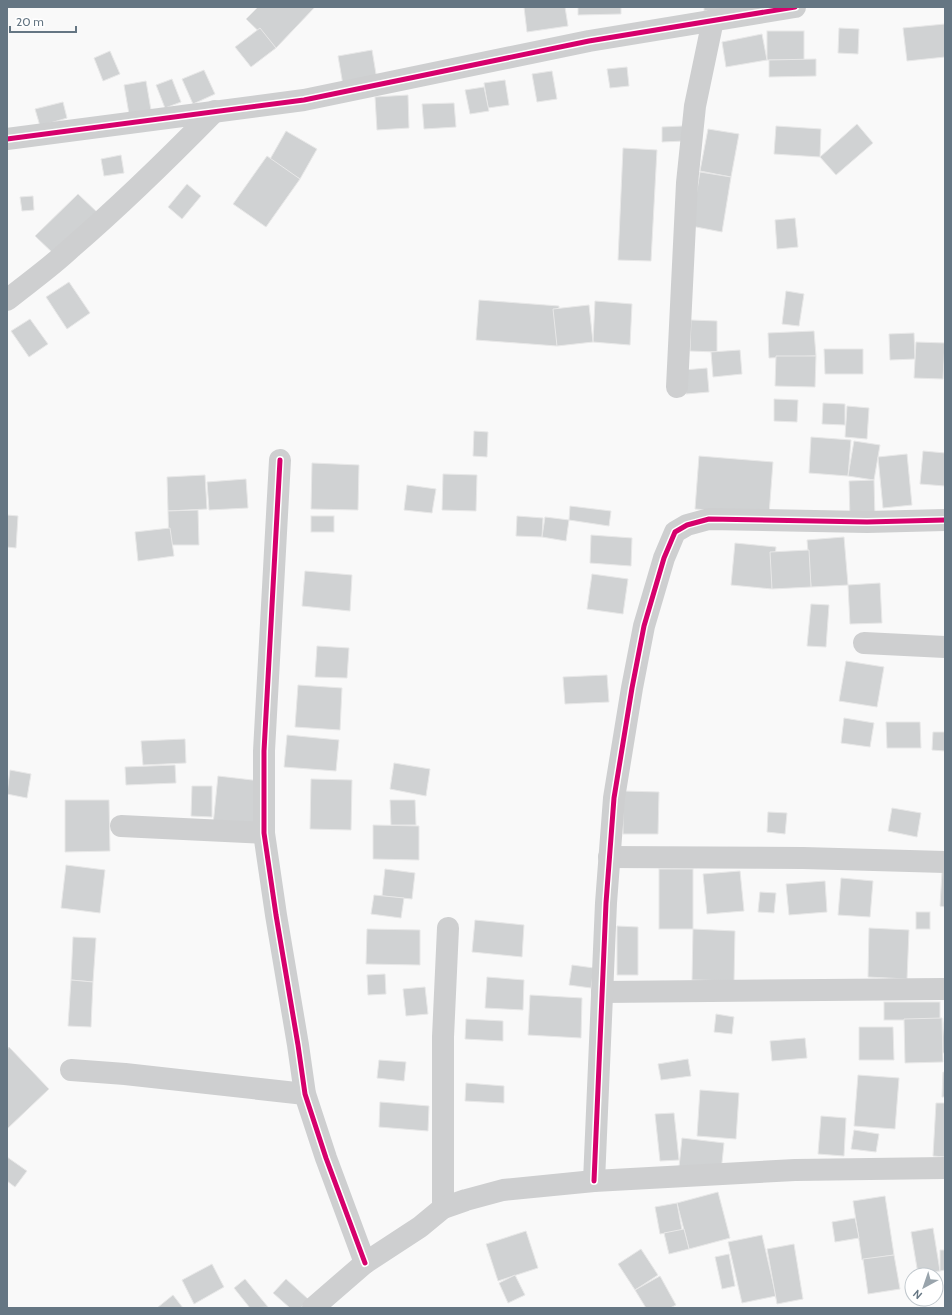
<svg xmlns="http://www.w3.org/2000/svg" width="952" height="1315" viewBox="0 0 952 1315" font-family="Cabin,sans-serif">
<style>
.building{fill:#d0d2d3;stroke:#e8e8e8}
.lines{fill:none;stroke-linecap:round;stroke-linejoin:round}
.minor{stroke:#cecfd0;stroke-width:22}
.tertiary{stroke:#cecfd0;stroke-width:22}
.cycleway-casing{stroke:#fff;stroke-width:8}
.cycleway{stroke:#d6006c;stroke-width:5}
</style>
<rect width="100%" height="100%" fill="#f9f9f9"/>
<g class="building">
<path d="M258,7H315L276,48L246,19Z"/>
<path d="M524,7H565L568,26L527,32Z"/>
<path d="M578,7H621V14L578,15Z"/>
<path d="M704,7H759L704,11Z"/>
<path d="M945,24V57L907,61L903,28Z"/>
<path d="M260,28L276,48L251,67L235,47Z"/>
<path d="M839,28L859,29L858,54L838,53Z"/>
<rect x="767" y="31" width="37" height="29"/>
<path d="M762,34L767,60L726,67L722,42Z"/>
<path d="M372,50L377,80L343,85L338,56Z"/>
<path d="M110,51L120,74L103,81L94,58Z"/>
<path d="M816,59V76L769,77V60Z"/>
<path d="M627,67L629,86L610,88L607,69Z"/>
<path d="M204,70L215,94L193,104L182,79Z"/>
<path d="M552,71L557,99L537,102L532,74Z"/>
<path d="M172,79L181,102L165,108L156,85Z"/>
<path d="M505,80L509,105L488,108L484,83Z"/>
<path d="M146,81L151,110L129,114L124,85Z"/>
<path d="M484,87L489,111L470,114L465,90Z"/>
<path d="M408,95L409,128L377,130L375,97Z"/>
<path d="M63,102L67,118L40,126L35,109Z"/>
<path d="M454,103L456,127L424,129L422,104Z"/>
<path d="M857,124L873,143L836,175L820,157Z"/>
<path d="M683,126L684,141L662,142V127Z"/>
<path d="M776,126L821,129L820,157L774,154Z"/>
<path d="M708,129L739,134L731,177L700,171Z"/>
<path d="M286,131L317,149L300,179L269,161Z"/>
<path d="M623,148L657,150L651,261L618,260Z"/>
<path d="M121,155L124,173L104,176L101,159Z"/>
<path d="M267,156L300,179L266,227L233,204Z"/>
<path d="M700,172L731,177L722,232L691,226Z"/>
<path d="M187,184L201,196L182,219L168,207Z"/>
<path d="M78,194L99,214L56,256L35,236Z"/>
<path d="M33,196L34,210L22,211L20,197Z"/>
<path d="M795,218L798,247L777,249L775,220Z"/>
<path d="M69,282L90,313L67,329L46,297Z"/>
<path d="M786,291L804,294L799,326L782,324Z"/>
<path d="M479,300L559,306L557,346L476,340Z"/>
<path d="M595,301L632,304L630,345L593,342Z"/>
<path d="M589,305L593,342L557,346L553,309Z"/>
<path d="M30,319L48,344L29,357L11,331Z"/>
<path d="M691,320L717,321V352L690,351Z"/>
<path d="M814,331L816,356L769,358L768,333Z"/>
<path d="M914,333L915,359L890,360L889,334Z"/>
<path d="M916,342L945,343L943,379L914,378Z"/>
<path d="M824,349H863V374H825Z"/>
<path d="M740,350L742,374L713,377L711,352Z"/>
<path d="M776,356H816L815,387L775,386Z"/>
<path d="M707,368L709,392L686,394L684,370Z"/>
<path d="M774,399L798,400L797,422L774,421Z"/>
<path d="M823,403L845,404V425L822,424Z"/>
<path d="M847,406L869,408L867,439L845,437Z"/>
<path d="M474,431L488,432L487,457L473,456Z"/>
<path d="M811,437L851,440L848,476L809,473Z"/>
<path d="M854,441L880,445L874,480L848,476Z"/>
<path d="M923,451L945,453V486L920,484Z"/>
<path d="M907,454L912,505L883,508L878,457Z"/>
<path d="M699,456L773,462L769,515L695,509Z"/>
<path d="M312,463L359,465L358,510L311,509Z"/>
<path d="M443,474L477,475L476,511L442,510Z"/>
<path d="M205,475L207,509L168,511L167,477Z"/>
<path d="M246,479L248,508L209,510L207,482Z"/>
<path d="M874,480L875,518L850,519L849,481Z"/>
<path d="M407,485L436,489L432,513L404,510Z"/>
<path d="M570,506L611,511L609,526L569,520Z"/>
<path d="M198,510L199,545H169L168,511Z"/>
<path d="M7,515L18,516L16,548L7,547Z"/>
<rect x="311" y="516" width="23" height="16"/>
<path d="M517,516L543,518L542,537L516,536Z"/>
<path d="M545,517L569,520L566,541L542,537Z"/>
<path d="M170,528L174,556L138,561L135,532Z"/>
<path d="M591,535L632,538L631,566L590,563Z"/>
<path d="M844,537L848,585L811,587L807,540Z"/>
<path d="M735,543L776,547L772,589L731,585Z"/>
<path d="M809,550L811,587L772,589L770,552Z"/>
<path d="M305,571L352,575L350,611L302,606Z"/>
<path d="M592,574L628,579L623,614L587,609Z"/>
<path d="M880,583L882,623L850,624L848,585Z"/>
<path d="M811,604L829,605L826,647L807,646Z"/>
<path d="M317,646L349,648L347,678L315,677Z"/>
<path d="M846,661L884,667L877,707L839,701Z"/>
<path d="M607,675L609,702L565,704L563,677Z"/>
<path d="M298,685L342,688L340,730L295,727Z"/>
<path d="M844,718L874,723L870,747L841,743Z"/>
<path d="M886,722H920L921,748H887Z"/>
<path d="M933,732H945V751L932,750Z"/>
<path d="M287,735L339,740L336,771L284,767Z"/>
<path d="M185,739L186,763L143,765L141,741Z"/>
<path d="M394,763L430,769L426,796L390,789Z"/>
<path d="M175,765L176,783L126,785L125,767Z"/>
<path d="M10,770L31,774L27,798L7,794Z"/>
<path d="M218,776L261,781L256,830L213,825Z"/>
<path d="M311,779L352,780L351,830L310,829Z"/>
<path d="M192,786H212V817L191,816Z"/>
<path d="M623,791L659,792L658,834H623Z"/>
<path d="M65,800H109L110,851L65,852Z"/>
<path d="M390,800H415L416,825H391Z"/>
<path d="M892,808L921,813L917,837L888,831Z"/>
<path d="M768,812L787,813L785,834L767,832Z"/>
<path d="M373,825L419,826V860L373,859Z"/>
<path d="M66,865L105,870L100,913L61,908Z"/>
<path d="M385,869L415,873L412,899L382,896Z"/>
<rect x="659" y="869" width="34" height="60"/>
<path d="M740,871L744,911L707,914L703,874Z"/>
<path d="M942,872H945V907L940,906Z"/>
<path d="M841,878L873,881L870,917L838,915Z"/>
<path d="M825,881L827,912L789,915L786,884Z"/>
<path d="M760,892L776,893L774,913L758,912Z"/>
<path d="M374,895L404,898L401,918L371,914Z"/>
<rect x="916" y="912" width="14" height="17"/>
<path d="M475,920L524,925L522,957L472,952Z"/>
<path d="M617,926L638,927V975H617Z"/>
<path d="M869,928L909,930L907,979L868,977Z"/>
<path d="M367,929L420,930V965L366,964Z"/>
<path d="M693,929L735,931L734,981L692,980Z"/>
<path d="M73,937L96,938L93,982L71,980Z"/>
<path d="M572,965L594,968L591,988L569,985Z"/>
<path d="M385,974L386,994L368,995L367,975Z"/>
<path d="M487,977L524,980L523,1010L485,1008Z"/>
<path d="M71,980L93,982L91,1027L68,1026Z"/>
<path d="M425,987L428,1014L406,1016L403,989Z"/>
<path d="M530,995L582,998L581,1038L528,1035Z"/>
<rect x="884" y="1002" width="56" height="18"/>
<path d="M945,1010V1053H941Z"/>
<path d="M716,1014L734,1017L732,1034L714,1032Z"/>
<path d="M942,1018L943,1062L905,1063L904,1019Z"/>
<path d="M466,1019L503,1021V1041L465,1039Z"/>
<path d="M859,1027H893L894,1060H859Z"/>
<path d="M805,1038L807,1058L772,1061L770,1041Z"/>
<path d="M9,1047L49,1089L7,1129V1050Z"/>
<path d="M688,1059L691,1076L661,1080L658,1064Z"/>
<path d="M379,1060L406,1062L404,1081L377,1078Z"/>
<path d="M943,1072H945V1097H942Z"/>
<path d="M858,1075L899,1078L895,1129L854,1126Z"/>
<path d="M466,1083L504,1086V1103L465,1101Z"/>
<path d="M700,1090L739,1093L736,1139L697,1136Z"/>
<path d="M380,1102L429,1106L428,1131L379,1127Z"/>
<path d="M936,1103H945V1157L933,1156Z"/>
<path d="M674,1113L679,1160L660,1161L655,1114Z"/>
<path d="M821,1116L846,1118L844,1156L818,1154Z"/>
<path d="M854,1130L879,1134L876,1152L851,1149Z"/>
<path d="M682,1138L724,1143L721,1172L679,1167Z"/>
<path d="M7,1157L27,1171L15,1187L7,1181Z"/>
<path d="M718,1192L730,1238L689,1249L677,1203Z"/>
<path d="M885,1196L894,1255L862,1260L853,1201Z"/>
<path d="M677,1203L682,1230L660,1234L655,1207Z"/>
<path d="M855,1218L859,1238L835,1242L832,1222Z"/>
<path d="M933,1228L940,1271L918,1274L911,1232Z"/>
<path d="M684,1229L689,1249L669,1254L664,1233Z"/>
<path d="M526,1231L538,1268L498,1281L486,1244Z"/>
<path d="M762,1235L776,1296L742,1303L728,1242Z"/>
<path d="M794,1244L803,1299L777,1304L767,1249Z"/>
<path d="M641,1249L658,1275L635,1290L618,1264Z"/>
<path d="M940,1250H945V1270L940,1271Z"/>
<path d="M729,1254L735,1286L722,1289L715,1257Z"/>
<path d="M894,1255L900,1289L868,1294L863,1259Z"/>
<path d="M212,1264L224,1287L194,1304L182,1280Z"/>
<path d="M515,1275L525,1295L508,1303L499,1283Z"/>
<path d="M660,1276L676,1305L670,1308H646L635,1290Z"/>
<path d="M245,1279L268,1307L250,1308L234,1288Z"/>
<path d="M286,1279L308,1299L301,1308H290L273,1293Z"/>
<path d="M173,1295L183,1308H157Z"/>
</g>
<g class="lines">
<g class="minor">
<path d="M7,139L304,100L589,41L795,7"/>
<path d="M7,300C28,283 51,267 71,248C121,205 168,159 215,111"/>
<path d="M677,387L687,183L695,106L713,20"/>
<path d="M280,460L264,751V833L276,915L298,1045L305,1094L326,1158L365,1263"/>
<path d="M864,643L945,647"/>
<path d="M121,826L264,833"/>
<path d="M609,857L803,858L945,862"/>
<path d="M602,992L945,989"/>
<path d="M71,1070L125,1074L305,1094"/>
<path d="M594,1181L606,903L614,798L632,688L644,626L664,558L675,532L687,525L709,519L867,522L945,520"/>
<path d="M443,1208V1037L448,928"/>
</g>
<path class="tertiary" d="M313,1308L365,1263L420,1227L443,1208L466,1200L503,1190L594,1181L795,1170L945,1168"/>
<defs>
<g id="cycleway">
<path d="M7,139L304,100L589,41L795,7"/>
<path d="M280,460L264,751V833L276,915L298,1045L305,1094L326,1158L365,1263"/>
<path d="M594,1181L606,903L614,798L632,688L644,626L664,558L675,532L687,525L709,519L867,522L945,520"/>
</g>
</defs>
<use href="#cycleway" class="cycleway-casing"/>
<use href="#cycleway" class="cycleway"/>
</g>
<rect width="952" height="1315" fill="none" stroke="#657683" stroke-width="16"/>
<g transform="translate(924 1287) rotate(220)"><circle r="19" fill="#ffffff" stroke="#c1c8cd"/>
<path d="M0-3L7 15L0 10L-7 15Z" fill="#99a4ac"/>
<text y="-6" font-size="11" font-weight="bold" text-anchor="middle" fill="#657683">N</text>
</g>
<path d="M10 26v6h66v-6" fill="none" stroke="#657683" stroke-width="2"/>
<text x="16" y="26" font-size="12" fill="#657683" stroke="#ffffff" stroke-width="3" paint-order="stroke">20 m</text>
</svg>
